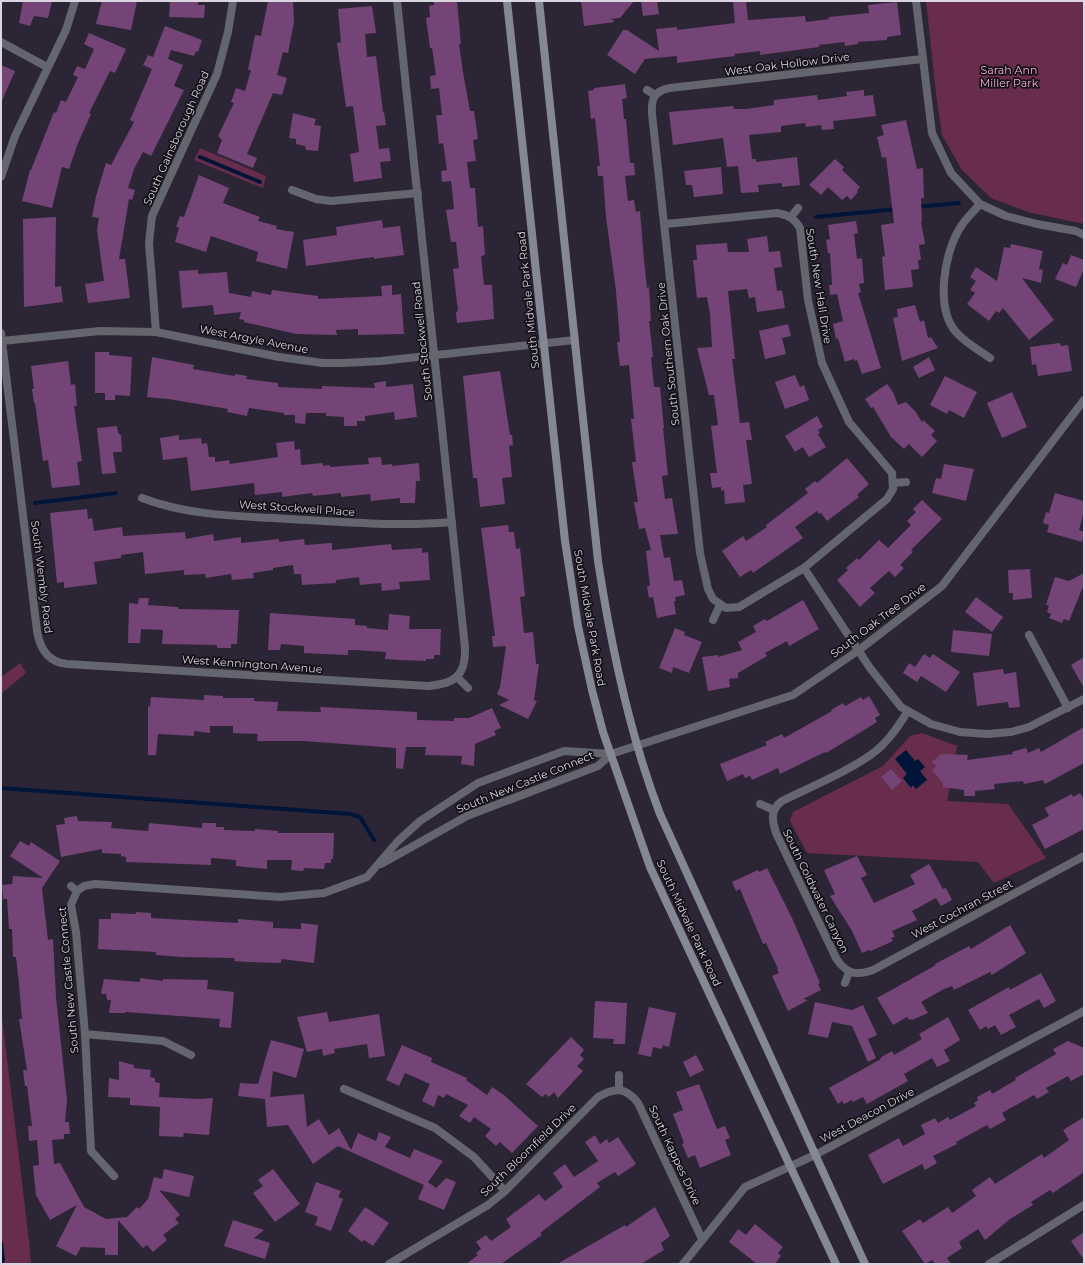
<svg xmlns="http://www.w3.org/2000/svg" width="1085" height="1265" viewBox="0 0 1085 1265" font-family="Montserrat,sans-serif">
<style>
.green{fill:#682d4d}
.water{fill:#001538}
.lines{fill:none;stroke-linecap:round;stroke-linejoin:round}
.stream{stroke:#001538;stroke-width:4}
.building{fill:#734475}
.minor{stroke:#64656e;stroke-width:8}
.tertiary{stroke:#64656e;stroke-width:8}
.secondary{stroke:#858795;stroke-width:8}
.labels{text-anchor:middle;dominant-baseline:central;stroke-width:3.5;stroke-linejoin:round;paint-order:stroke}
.street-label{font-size:11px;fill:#dad5e1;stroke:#131017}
.park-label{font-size:11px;fill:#faaed3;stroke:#131017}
</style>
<rect width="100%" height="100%" fill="#2c2536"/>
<g class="green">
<path d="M926,1H1084V224L1028,212L991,198L962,170L942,135L936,93Z"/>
<path d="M200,148L266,176L263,188L194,160Z"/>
<path d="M20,663L26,673L1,694V677Z"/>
<path d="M922,733L957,746L947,801L1008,804L1046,858L994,883L978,862L807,853L790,821L793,812L883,766L910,736Z"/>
<path d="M1,1009L29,1241L31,1264H1Z"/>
</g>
<path class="water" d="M906,750L915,761L918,759L925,767L920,771L927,780L916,789L913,785L911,788L903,778L907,774L895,759Z"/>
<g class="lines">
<g class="stream">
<path d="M200,157L260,182"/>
<path d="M916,207L959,203"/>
<path d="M816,217L897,209"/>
<path d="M35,503L116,493"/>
<path d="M1,788L350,814L360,817L374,840"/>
<path d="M1,1243L3,1260L1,1264"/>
</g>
</g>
<g class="building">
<path d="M23,1H52L48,18L34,16L30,26L19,23Z"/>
<path d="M102,1H137L131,30L96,24Z"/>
<path d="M170,1H198V5H205L204,18L169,17Z"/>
<path d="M268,1H293L294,22L288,53L283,52L277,75L287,78L282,95L273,93L247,154L257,158L253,168L217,153L222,140L218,136L234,103L231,102L236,88L245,91L251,70H248L255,35L261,36Z"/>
<path d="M434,1H457L461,44H459L463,72L470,111H474L478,139L473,140L476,161L467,162L470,188H475L478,227L483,226L485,255L481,256L484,285H492L494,319L457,323L456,312L458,311L453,269L459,268L456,242H451L446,210L454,209L451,181L442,182L441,171L447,170L443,143L439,144L436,115H442L439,88L431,89L430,76L436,75L432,48H430L426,18L430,17L429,6L434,5Z"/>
<path d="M581,1H634L620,18L611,19L615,22L584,26Z"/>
<path d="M641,1H657L659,14L643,16Z"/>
<path d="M733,1H746L748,20L805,16L806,22L829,19V17L869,13L868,5L897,2L901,35L887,37V40L858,42V44L845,46L844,42L819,45V47L760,55V51L734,54L735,56L677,63V56L645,59L635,74L607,55L623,30H627L659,51L656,29L677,27V30L735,23Z"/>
<path d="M372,6L376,33L365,34L367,57L376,56L383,112H384L386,125L376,126L379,149L389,148L391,161L380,162L382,178L354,182L350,154L359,152L353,106L346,107L341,71L337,43L341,42L338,9Z"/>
<path d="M165,26L202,40L198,52L196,51L194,56L171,50L168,59L183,65L174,86L184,90L151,156L143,152L134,169L128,188L135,190L132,200L129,199L119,259H125L130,298L88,303L85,284L104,281L97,230L99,218L92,217L96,196L106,163L111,165L134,122L130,120L152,69L143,65L148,55L153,57Z"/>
<path d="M89,33L126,49L115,73L110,71L89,113L91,114L78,143L69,169L62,167L52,208L22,201L30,170H31L54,112L56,113L61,100L66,102L78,77L73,75L77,66L85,69L94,49L84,44Z"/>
<path d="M1,65L15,71L1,103Z"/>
<path d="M625,84L627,98L622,99L624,119H626L630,163H634L635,175L625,176L628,201L634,200L636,212L640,211L644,260L647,288L649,287L651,321H649L653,357H651L654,387H660L664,428H663L668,475L662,476L665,499L672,498L678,534L660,535L664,558L670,557L674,581L682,580L685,595L675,597L676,601H674L676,614L657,618L653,597L649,598L647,586H650L646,551L651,550L645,528L639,529L634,502H638L632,462H636L631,419H634L629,365L620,366L617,342H620L616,291L606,217L603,176H598L597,166H600L595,118L591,119L588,91L594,90V88Z"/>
<path d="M864,90V96L873,95L876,116L833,121L834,129L822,130L821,125L806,127L805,123L781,126V132L749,135L752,159H756V162L797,157L800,185L782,187V183L758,185L759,192L741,193L738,166L727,167L723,138L673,145L669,112L733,106L734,109H746L774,105V100L817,95L818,100L847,96L846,92Z"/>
<path d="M293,113L316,119L314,125L321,126L318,151L306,150L305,146L296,144V139L289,138Z"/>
<path d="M906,120L917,169L923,168L924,198H921L922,222L921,221L925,244L919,245L921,260H918L919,269L911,270L913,287L885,290L882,257L885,256L881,225L894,223L886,157L882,158L877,137L884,135L881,125Z"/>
<path d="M835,159L844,167L842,170L860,187L857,191L858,192L851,200L847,196L842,200L828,187L821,195L809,185Z"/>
<path d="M721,167L723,194L694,197L692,185H686L684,171Z"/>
<path d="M199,175L229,188L223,203L260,217L258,221L277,226L276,229L294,232L287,269L256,261L258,252L211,236L206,252L175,242L179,228L176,227L180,216L184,217Z"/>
<path d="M56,217L55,287L61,286L63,302L24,307L23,219Z"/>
<path d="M382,220L383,228L400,226L404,255L374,259V257L306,266L303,240L337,235L336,227Z"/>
<path d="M856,221L858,233L854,234L857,259L862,258L864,283L859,284L861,292L858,293L881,368L862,374L857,360L855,361L854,359L845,362L838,338L836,339L833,324L843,321L837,294L830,295L829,285H832L830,253H828L826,240L830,239L828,225Z"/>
<path d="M767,236L769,252L780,251L782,267L774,268L777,291L782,290L785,308L757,312L755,297L749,298L747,289L728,291L735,359H732L740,423L749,422L752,440H746L752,484L743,485L745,502L725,504L724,490L721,491V487L712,488L710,473H717L711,426L718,425L714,395H709L697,348L712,347L710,314L707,297L697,298L693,260H697L696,245L727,243L728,252H749L747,239Z"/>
<path d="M1011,244L1043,251L1039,269L1043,270L1041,283L1022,278L1054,320L1029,340L1003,308L999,313L996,311L989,321L967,304L975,293L970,290L976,281L970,277L976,267L997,281L1004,247L1010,248Z"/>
<path d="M1071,255L1084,260V269L1076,287L1055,279L1063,263L1067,265Z"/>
<path d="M198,270V274L227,272L229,293L251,297L252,291L271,295L272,290L318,296V299L382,296L381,286L392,285V295L401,294L404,334L358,335V329L336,330L337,335L296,334L244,322V320L239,319L241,312L214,315L213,305L182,308L179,271Z"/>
<path d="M915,305L920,322L924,320L928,338L931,337L938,348L902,361L893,318L898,317L897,309Z"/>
<path d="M788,324L791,336L782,338L786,354L765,359L759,331Z"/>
<path d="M1060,343L1061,346L1068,345L1072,371L1038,376L1036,364L1032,365L1030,347Z"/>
<path d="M95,352H109V355L132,357L130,396L115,395V400H105V393H95Z"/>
<path d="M152,357L194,365L193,369L235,376V374L247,376L246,379L278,383V387L322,389V386L375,388L374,383L386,381V387L413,384L417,417L395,420L394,412L365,416V421H357V426H344V417L326,416V413H306L305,424L295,423V415H284V413L249,408L247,416L227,412L228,409L168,399L147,397Z"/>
<path d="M929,357L935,370L919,378L913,367Z"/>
<path d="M68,361L71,385L75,384L77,406H74L82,461L77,462L80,485L52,488L48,460L43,461L35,403H34L32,389H34L31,366Z"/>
<path d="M500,371L510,435H512L513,445L509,446L512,477L502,478L505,504L480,507L477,478H473L463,376Z"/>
<path d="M795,375L800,387L804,385L809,400L785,409L775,382Z"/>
<path d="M945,376L977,392L964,418L949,410L947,414L930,405Z"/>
<path d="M887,384L893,392L898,405L906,402L915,411L922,422L923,420L935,431L931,435L937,441L922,457L909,444L904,449L891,437L873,407L871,408L865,399Z"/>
<path d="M1012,392L1027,427L1002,438L987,403Z"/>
<path d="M817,416L823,427L818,430L820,433L818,434L826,447L809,457L803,447L795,452L785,436Z"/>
<path d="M117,426L118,433L121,435L122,452H113L116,473L102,474L97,428Z"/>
<path d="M179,435V440L201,438L202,444L207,443L209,457H215V462L229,460L230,464L278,457L276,443L294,441L295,450L300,449L301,465L323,463V466L330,465V467L369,464L368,458L381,457L382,465L392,464V466L419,463L420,481H416L415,503H400V498L371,501L370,494L341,497V493L313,496L312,493L282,497V492L255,495L254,483L191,491L187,457L163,460L160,438Z"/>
<path d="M847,458L869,484L857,495L859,497L827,521L821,513L819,514L817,511L795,527L803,538L753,573L751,570L740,577L722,551L743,536L746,541L767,527L766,525L808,493L805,489L815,481L817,483Z"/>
<path d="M944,464L974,469L966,501L932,493L936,478L941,479Z"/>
<path d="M1055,493L1084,501V511L1079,530L1084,532L1082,542L1047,532L1049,525L1043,523L1046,512L1049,513Z"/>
<path d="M922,500L942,519L911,550L913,552L900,565L904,568L895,577L889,571L870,588L875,593L860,607L837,580L848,570L846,568L857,558L859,560L879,540L888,548L911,525L907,521L916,512L913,509Z"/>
<path d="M87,509L88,519L92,518L94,531L122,527L123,536L185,532L186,539L213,534L214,541L241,537V543L279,539V542L304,539L305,545L332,543V550L391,544L392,550L422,548V553L428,552L430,580L399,582L400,589L382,591L381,583L360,585L359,577L336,580V583L302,585L301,574H294L293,565L273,568V570L253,573L254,578L232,580L231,574L206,578L205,574L184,575V570L145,574L143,552L121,555V558L94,562L97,584L64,588V582L57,583L50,513Z"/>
<path d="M508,525L509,532H514L516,549L520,548L525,596L520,597L524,633L533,632L536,664H539L534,700L537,701L528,719L499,705L509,700L497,694L500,687L506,646L493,647L492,636H495L481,528Z"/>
<path d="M1030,569L1032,598L1013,600V593H1009L1008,570Z"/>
<path d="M1084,573V584L1069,621L1064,619L1062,623L1049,618L1051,614L1047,612L1049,605H1046L1055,577L1069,581Z"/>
<path d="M976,597L1003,617L992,632L965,612Z"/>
<path d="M139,598H149L148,605L178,607V609L239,610L237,644H231V648H217V645L162,644L163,630L141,629L140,643H128L129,603L138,604Z"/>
<path d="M803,600L819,629L789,646L787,641L765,653L767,656L738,673V678L729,679L730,687L708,691L702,657L718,655V657L742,650L738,642L756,632L753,626L765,619L767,621Z"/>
<path d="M270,613L355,619V625L367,626V628L388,630L389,614L410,616L409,629H441L440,655H434V659H426V661L400,660L385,659L386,652L354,650H348V655L304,653V646L281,644L280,650H268Z"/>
<path d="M675,628L685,632L684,635L702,642L689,673L673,667L672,673L659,668Z"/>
<path d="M953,630L992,634L989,656L951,652Z"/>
<path d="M924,654L930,658L933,654L960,672L946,692L921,676L917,682L903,673L909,663L915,667Z"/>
<path d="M1084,657V688L1071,665Z"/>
<path d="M1003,669L1004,674L1016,672L1020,707L1009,708L1008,702L977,706L973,673Z"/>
<path d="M204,695L223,696V698H254V701L278,702L277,711L321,712L320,707L417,712V720L454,721V718H469L492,708L501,728L494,731L496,735L475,744L474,766L461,764L462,756L425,755L426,747H406L403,769L396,768V748L304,741H257L258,734L233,733V726H210V733L194,731V736L158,734L156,755H148V706L150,707L151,697L204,700Z"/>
<path d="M869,696L880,715L875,718L877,722L856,735L826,753L825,752L780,774L778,768L752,780L750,776L745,778L743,774L727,781L720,764L767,745L765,742L782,734L784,738L832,711L831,710L843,703L845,706L861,697L863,700Z"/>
<path d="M1084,727V763L1045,784L1043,780L1024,784L1023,781L994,784L995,789L975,791V796H964V790L943,787V783L932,770L936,766L932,762L941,754L968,755L967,760L1013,754L1012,752L1026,748L1028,753L1039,748L1041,752Z"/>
<path d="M891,769L902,781L892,790L881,777Z"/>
<path d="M1080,793L1084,799V829L1045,849L1032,825L1049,816L1045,808L1072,794L1073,797Z"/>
<path d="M77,816L78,821L112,822L111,828L148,831L149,823L202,828V823H216V827H224V830L255,831V829L278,831V833H334L333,859H331V863H325L324,869L304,868L303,871L291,870L292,860H267V869L236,866V860L211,858V865L126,862V857L121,856V854L102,853V849L61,857L56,825L65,824L64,818Z"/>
<path d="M20,841L29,846L31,842L60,861L42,888L48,940L53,939L56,997L67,1100L65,1122H69L70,1134H64V1139L52,1140L54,1164L60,1163L84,1207L106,1219L127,1217L137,1207L139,1209L148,1199L154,1177L162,1179L164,1169L194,1176L189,1197L159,1190L180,1215L175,1219L179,1223L163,1235L167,1240L153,1252L147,1245L143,1248L118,1220V1255H105V1248L81,1247L76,1256L56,1246L77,1205L50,1220L36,1195L33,1166L39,1165L37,1140L29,1141L28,1126H32L27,1086H25L23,1070H27L19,1019H22L19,984L16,957H13L12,929H9L7,899H3L2,885L12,884L13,876L43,878L10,856Z"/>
<path d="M857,856L867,875L861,878L874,903L915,884L910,875L929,864L943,889L946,888L952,900L941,906L936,898L912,911L917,920L892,931L895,937L891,938L893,941L871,951L869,950L862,953L852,931L830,896L835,894L824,870Z"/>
<path d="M767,868L792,918L820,983L818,984L821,990L803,999L808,1000L788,1011L772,976L779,973L777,969H778L766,943L763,944L740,889L736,891L732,882L758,870L759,872Z"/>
<path d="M136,912L151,913V918L238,923V919L273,922V928L301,929V923L318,925L314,963L281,959V963L247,962L234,961L235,958L182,957L156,955V952L98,949L99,919H111V913L136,914Z"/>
<path d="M1010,925L1026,953L992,975L990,972L954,990L952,986L944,989L921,1002L928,1013L912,1020L911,1019L909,1020L907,1017L893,1025L877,998L936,965L935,964L969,946L971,949Z"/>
<path d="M1041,973L1056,1001L1044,1008L1039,999L1009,1015L1016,1027L1001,1035L995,1025L988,1029L986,1026L980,1030L968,1010L1009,987L1010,990Z"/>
<path d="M140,978L163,981V979L208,980L207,989L234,992L231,1028L219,1027L220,1019L125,1012V1013H109L111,1000H107L106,994H101L104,979L140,982Z"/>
<path d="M595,1001L627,1003L625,1044H613L614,1039L593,1038Z"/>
<path d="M815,1002L852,1010L863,1005L877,1035L868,1039L876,1058L868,1062L852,1026L832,1022L828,1038L808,1034Z"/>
<path d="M649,1007L676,1013L669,1047L663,1045L662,1049L653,1047L651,1057L638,1054Z"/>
<path d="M327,1012L329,1022L379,1014L385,1056L369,1058L367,1044L334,1049L335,1053L323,1056L322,1049L307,1052L297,1017Z"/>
<path d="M948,1017L960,1040L944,1050L950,1061L937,1067L932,1058L904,1074L908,1081L867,1104L863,1097L853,1102L852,1100L844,1104L842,1101L838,1104L829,1088L881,1059L880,1058L892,1051L894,1055L922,1039L919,1034Z"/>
<path d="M571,1037L584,1050L580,1055L584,1059L577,1066L583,1071L558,1098L554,1092L549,1097L546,1094L542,1097L526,1084Z"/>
<path d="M271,1040L304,1049L296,1078L273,1071L270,1097L304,1094L307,1127L319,1119L329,1135L339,1128L351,1150L358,1133L376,1141L379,1132L391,1137L385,1147L410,1158L414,1149L443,1161L428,1182L436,1188L446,1178L456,1182L444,1210L418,1199L424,1185L338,1146L313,1164L288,1125L267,1127L265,1099L238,1096L240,1083L258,1084Z"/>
<path d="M1068,1041L1084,1048V1074L1071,1081L1068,1076L1046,1088L1049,1092L1037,1099L1034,1095L1002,1113L1006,1120L990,1129L987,1125L956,1142L957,1144L933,1156L937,1163L925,1170L922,1164L883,1184L868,1155L899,1138L903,1146L925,1134L921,1125L935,1118L938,1123L948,1117L950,1120L976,1106L974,1103L978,1100L977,1097L990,1090L992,1094L1016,1080L1015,1078L1056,1054L1053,1049Z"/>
<path d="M402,1045L432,1058L431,1062L467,1078L466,1080L487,1095L492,1087L504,1095L538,1126L512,1153L500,1142L496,1146L485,1136L491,1129L474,1117L470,1123L459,1116L468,1105L446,1094L444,1098L438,1095L434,1107L422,1101L430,1084L405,1073L399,1086L386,1080Z"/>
<path d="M696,1055L704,1070L690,1077L683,1062Z"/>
<path d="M119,1061L134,1065V1068L151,1070L150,1077L155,1078V1082L160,1083L159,1097L198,1099L213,1098L209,1135L184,1133L183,1137L159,1136L160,1107L130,1105V1098L108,1097L109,1078L119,1080Z"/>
<path d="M699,1084L717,1129L725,1126L730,1138L725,1140L731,1155L700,1168L695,1155L688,1158L682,1144L684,1143L673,1114L683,1110L676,1092Z"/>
<path d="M1084,1117V1172L1053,1193L1050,1190L1031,1202L1033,1205L1010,1219L985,1240L978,1229L959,1242L962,1248L947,1258L951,1264H935L932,1260L925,1264L902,1231L920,1219L923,1223L948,1207L952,1213L976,1196L972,1190L990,1177L995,1184L1042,1154L1044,1158L1069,1140L1063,1130Z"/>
<path d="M595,1135L600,1144L607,1139L609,1143L618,1137L636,1164L618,1176L615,1172L597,1183L600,1187L540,1233L542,1235L501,1264H466L478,1255L476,1253L481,1249L476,1242L486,1235L491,1241L511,1227L506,1219L539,1194L545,1201L563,1187L553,1173L565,1164L574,1177L598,1161L585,1142Z"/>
<path d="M273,1169L300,1204L275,1222L253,1193L263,1186L258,1180Z"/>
<path d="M316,1182L341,1191L338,1197L343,1199L331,1231L315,1225L318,1217L305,1212Z"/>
<path d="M365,1207L389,1223L373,1246L364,1240L362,1242L348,1231Z"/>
<path d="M655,1207L670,1236L661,1243L664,1250L641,1264H557L625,1225L626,1227Z"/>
<path d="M233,1220L264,1230L254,1238L270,1243L265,1259L224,1246Z"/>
<path d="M755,1224L783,1247L778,1253L781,1256L775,1264H757L729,1242L738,1229L746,1235Z"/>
<path d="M1084,1232V1260L1071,1241Z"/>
</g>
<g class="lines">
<g class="minor">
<path d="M916,1L932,133L951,173L980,204L1006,216L1037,224L1076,231L1084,235"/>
<path d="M1,42L47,67"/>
<path d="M647,90L655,95"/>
<path d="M1,177L15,136L66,30L75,1"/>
<path d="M292,190L316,199L331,201L418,193"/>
<path d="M980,204C973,212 965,219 960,228C944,253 935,308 956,332C964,342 979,350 990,358"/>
<path d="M791,217L798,208"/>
<path d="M666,224L777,213C788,215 794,218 800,228L808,300L822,363L849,422L892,473L893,489L887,499L804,568L739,607L726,608L713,599L708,589L700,553L652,114C651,99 654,91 670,88L922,59"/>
<path d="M156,332L149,243L152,216L217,74L228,32L233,1"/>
<path d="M1,333L37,631C40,649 48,662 67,664L428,686C454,684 466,676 465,648L397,1"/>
<path d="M2,341L100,331L156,332L279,357L323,363H343L381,361L575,340"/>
<path d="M894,483L906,482"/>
<path d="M142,498C189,516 239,516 289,519C343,522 397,527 452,522"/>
<path d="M804,568L870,668L901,707L931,724L960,732L987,734L1011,732L1029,727L1084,699"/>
<path d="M713,620L720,605"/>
<path d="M1029,635L1068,708"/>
<path d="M457,677L468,688"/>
<path d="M908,711C899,725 890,739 877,750C854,769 810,787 782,801C770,810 772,820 776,833L836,958C846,974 856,976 873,970L1084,856"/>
<path d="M760,804L774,810"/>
<path d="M381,864L467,816L598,766L611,754"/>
<path d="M71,886L77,891"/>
<path d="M845,983L849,972"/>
<path d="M85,1034L163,1041L191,1055"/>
<path d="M619,1075V1090"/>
<path d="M344,1089L435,1128L474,1157L505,1191"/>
<path d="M114,1176L91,1151L85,1034L76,932L71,905L77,891L84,886L95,884L280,897L324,893L367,877L398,841L420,821L478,783L564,751L611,754"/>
<path d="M389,1264L488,1205L503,1193L598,1097C615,1087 626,1087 638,1103L702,1239"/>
<path d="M683,1264L745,1187L815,1155L1084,1011"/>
<path d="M989,1264L1084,1205"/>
</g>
<path class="tertiary" d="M611,754L793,695L859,650L942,586L1084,400"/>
<g class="secondary">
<path d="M507,1L565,541L578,626L592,690L603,732L650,867L836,1264"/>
<path d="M539,1L598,561C611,646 629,733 660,814L865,1264"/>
</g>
</g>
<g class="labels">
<g class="street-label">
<text transform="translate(787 64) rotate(-7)">West Oak Hollow Drive</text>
<text transform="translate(176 138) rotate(-66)">South Gainsborough Road</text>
<text transform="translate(819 286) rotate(81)">South New Hall Drive</text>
<text transform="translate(528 300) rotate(-96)">South Midvale Park Road</text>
<text transform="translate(254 339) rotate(11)">West Argyle Avenue</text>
<text transform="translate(422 341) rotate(-96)">South Stockwell Road</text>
<text transform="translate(668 354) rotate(-96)">South Southern Oak Drive</text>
<text transform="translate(297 508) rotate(4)">West Stockwell Place</text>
<text transform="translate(42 577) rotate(83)">South Wembly Road</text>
<text transform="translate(590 618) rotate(80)">South Midvale Park Road</text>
<text transform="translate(878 620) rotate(-37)">South Oak Tree Drive</text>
<text transform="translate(252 664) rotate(4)">West Kennington Avenue</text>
<text transform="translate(525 782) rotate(-22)">South New Castle Connect</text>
<text transform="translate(816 891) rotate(64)">South Coldwater Canyon</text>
<text transform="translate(962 909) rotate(-28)">West Cochran Street</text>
<text transform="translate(689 923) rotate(65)">South Midvale Park Road</text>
<text transform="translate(68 980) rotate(-95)">South New Castle Connect</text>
<text transform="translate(867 1115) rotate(-28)">West Deacon Drive</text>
<text transform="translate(528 1150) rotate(-44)">South Bloomfield Drive</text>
<text transform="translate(675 1155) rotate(65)">South Kappes Drive</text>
</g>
<g class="park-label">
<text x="1009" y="70">Sarah Ann<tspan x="1009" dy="13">Miller Park</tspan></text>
</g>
</g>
<rect width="1085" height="1265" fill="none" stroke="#dad5e1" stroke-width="4"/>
</svg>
